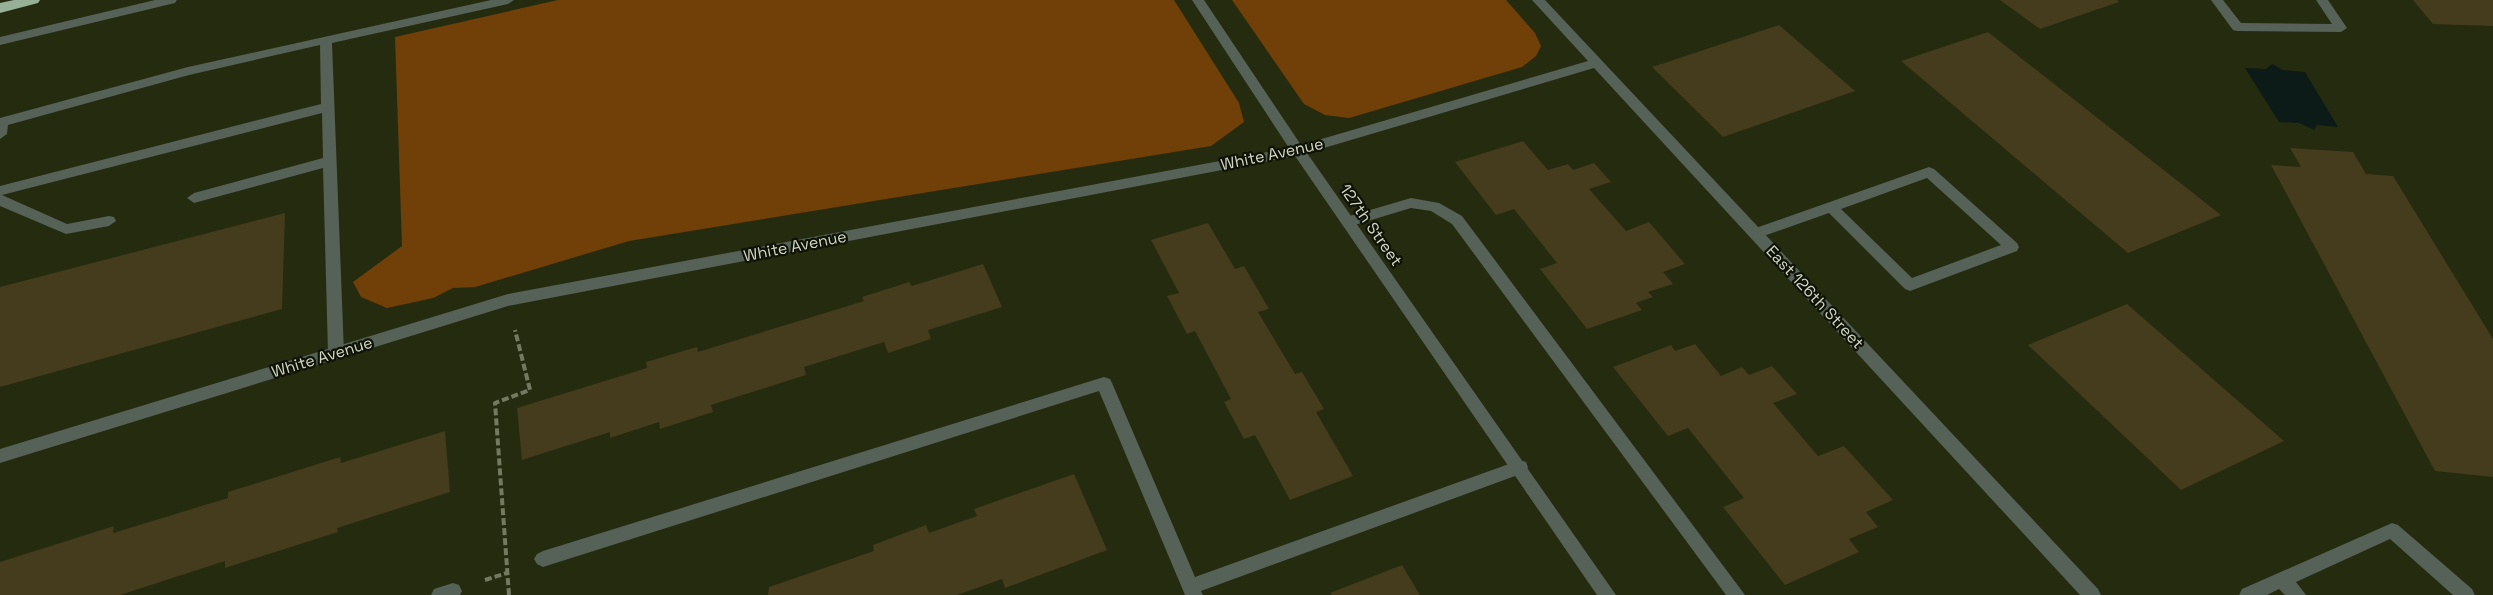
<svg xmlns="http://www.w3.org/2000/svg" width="2493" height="595" viewBox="0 0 2493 595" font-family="'Space Grotesk',sans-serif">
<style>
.green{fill:#704008}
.water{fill:#0c1b17}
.building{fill:#453b1d}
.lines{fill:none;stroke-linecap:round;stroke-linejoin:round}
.path{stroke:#747962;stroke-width:4;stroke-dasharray:7 3;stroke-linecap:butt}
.service{fill:#566157;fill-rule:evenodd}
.minor{fill:#566157;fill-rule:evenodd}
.tertiary{fill:#566157;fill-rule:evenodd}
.motorway{fill:#96b197;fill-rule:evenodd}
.labels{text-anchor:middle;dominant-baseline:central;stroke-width:4.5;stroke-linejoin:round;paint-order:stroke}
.street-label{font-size:16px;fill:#d2d6c5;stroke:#0f1206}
</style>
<rect width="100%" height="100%" fill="#252b0e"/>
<g class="green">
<path d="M558,0H1174L1239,103L1244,122L1211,146L629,241L475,287L453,288L433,298L387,308L361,297L353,282L402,246L395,37Z"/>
<path d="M1232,0H1506L1535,33L1541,46L1536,56L1522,67L1349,118L1325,115L1304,104Z"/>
</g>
<path class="water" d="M2272,64L2283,70L2305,72L2338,127L2317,125L2314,130L2299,123L2279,122L2245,68L2266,69Z"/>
<g class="building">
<path d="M2000,0H2117L2119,2L2040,29Z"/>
<path d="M2413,0H2493V26L2433,24Z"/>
<path d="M1779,25L1855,91L1723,137L1652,67Z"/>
<path d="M1988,32L2221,215L2128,253L1901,61Z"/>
<path d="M1523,141L1548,170L1568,164L1573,170L1594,163L1611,182L1589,189L1626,231L1649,222L1685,264L1663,272L1673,284L1648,292L1653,297L1636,303L1642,310L1587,329L1540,269L1557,263L1514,209L1496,215L1455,162Z"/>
<path d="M2290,148L2353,152L2366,174L2393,176L2493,339V477L2435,471L2271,165L2301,167Z"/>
<path d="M285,213L282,309L0,387V287Z"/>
<path d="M1208,223L1235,269L1244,266L1269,309L1258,312L1295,374L1302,372L1324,409L1316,412L1353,476L1290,500L1255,435L1244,439L1224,402L1231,399L1195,331L1187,334L1167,296L1179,293L1151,240Z"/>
<path d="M983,264L1002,307L928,330L931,339L888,353L884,342L804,367L806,375L711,405L713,412L660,429L659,422L610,438V432L522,460L517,408L647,368L646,362L697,347L698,352L864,301L862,297L909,282L912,286Z"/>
<path d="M2127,304L2284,441L2181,490L2028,345Z"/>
<path d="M1695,344L1721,376L1742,367L1749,375L1772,366L1797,394L1773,403L1818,456L1844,446L1893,500L1866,512L1878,527L1849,539L1859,552L1785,585L1723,507L1744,498L1688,428L1668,436L1613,367L1671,345L1675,351Z"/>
<path d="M445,431L450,492L337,528L338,532L225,568V561L120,595H0V562L114,526L113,533L228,498V492L340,457L341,463Z"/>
<path d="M1074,474L1107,550L1005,588L1002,579L957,595H768L769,587L874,551L873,545L926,525L929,533L977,516L974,509Z"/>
<path d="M1402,565L1420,595H1332L1330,593Z"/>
</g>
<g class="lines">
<g class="path">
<path d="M485,580L507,573"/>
<path d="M509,595L495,403L530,390L515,330"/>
</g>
<g class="service">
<path d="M491,0H514L508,4L332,43L344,353L341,357H331L328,353L323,168L194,203L187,198L194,193L323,158L322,113L2,195L67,224L109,216L114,217L116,221L109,226L66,234L0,206V186L321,104L320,45L189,75L8,125L7,134L0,139V118L188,67Z"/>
<path d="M2211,0H2223L2241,23L2332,24L2316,0H2328L2347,28L2341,32L2237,31L2233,30Z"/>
<path d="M1929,167L1934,169L2017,243L2019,247L2017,251L1910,291L1905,289L1829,213L1755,239L1748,234L1750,230ZM1927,178L2001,245L1912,278L1841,209Z"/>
<path d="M1411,198L1439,203L1462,216L1745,595H1726L1452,224L1431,211L1411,208L1348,227L1341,222L1343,218Z"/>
<path d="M1104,377L1110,379L1112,383L1195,577L1520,460L1526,462L1528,467L1526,472L1201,591L1203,595H1185L1099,391L543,567L537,564L534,559L537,554L543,551Z"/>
<path d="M2392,523L2398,525L2472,589L2475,595H2453L2390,539L2296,582L2306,595H2285L2279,589L2267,595H2239L2242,589Z"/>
<path d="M453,583L459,585L462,591L460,595H431L434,589Z"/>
</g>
<path class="minor" d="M1192,0H1204L1301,145L1588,61L1532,0H1545L2098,589L2101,595H2080L1594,68L1307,153L1616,595H1597L1295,156L508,306L0,463V449L508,294L1289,148Z"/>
<path class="tertiary" d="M155,0H177L175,3L0,45V37Z"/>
<path class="motorway" d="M14,0H40L38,3L0,13V3Z"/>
</g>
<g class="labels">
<g class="street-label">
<text transform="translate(1272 154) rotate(-12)">White Avenue</text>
<text transform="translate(1371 225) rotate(55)">127th Street</text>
<text transform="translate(795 246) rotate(-11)">White Avenue</text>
<text transform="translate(1815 297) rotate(47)">East 126th Street</text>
<text transform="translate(322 357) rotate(-17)">White Avenue</text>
</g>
</g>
</svg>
